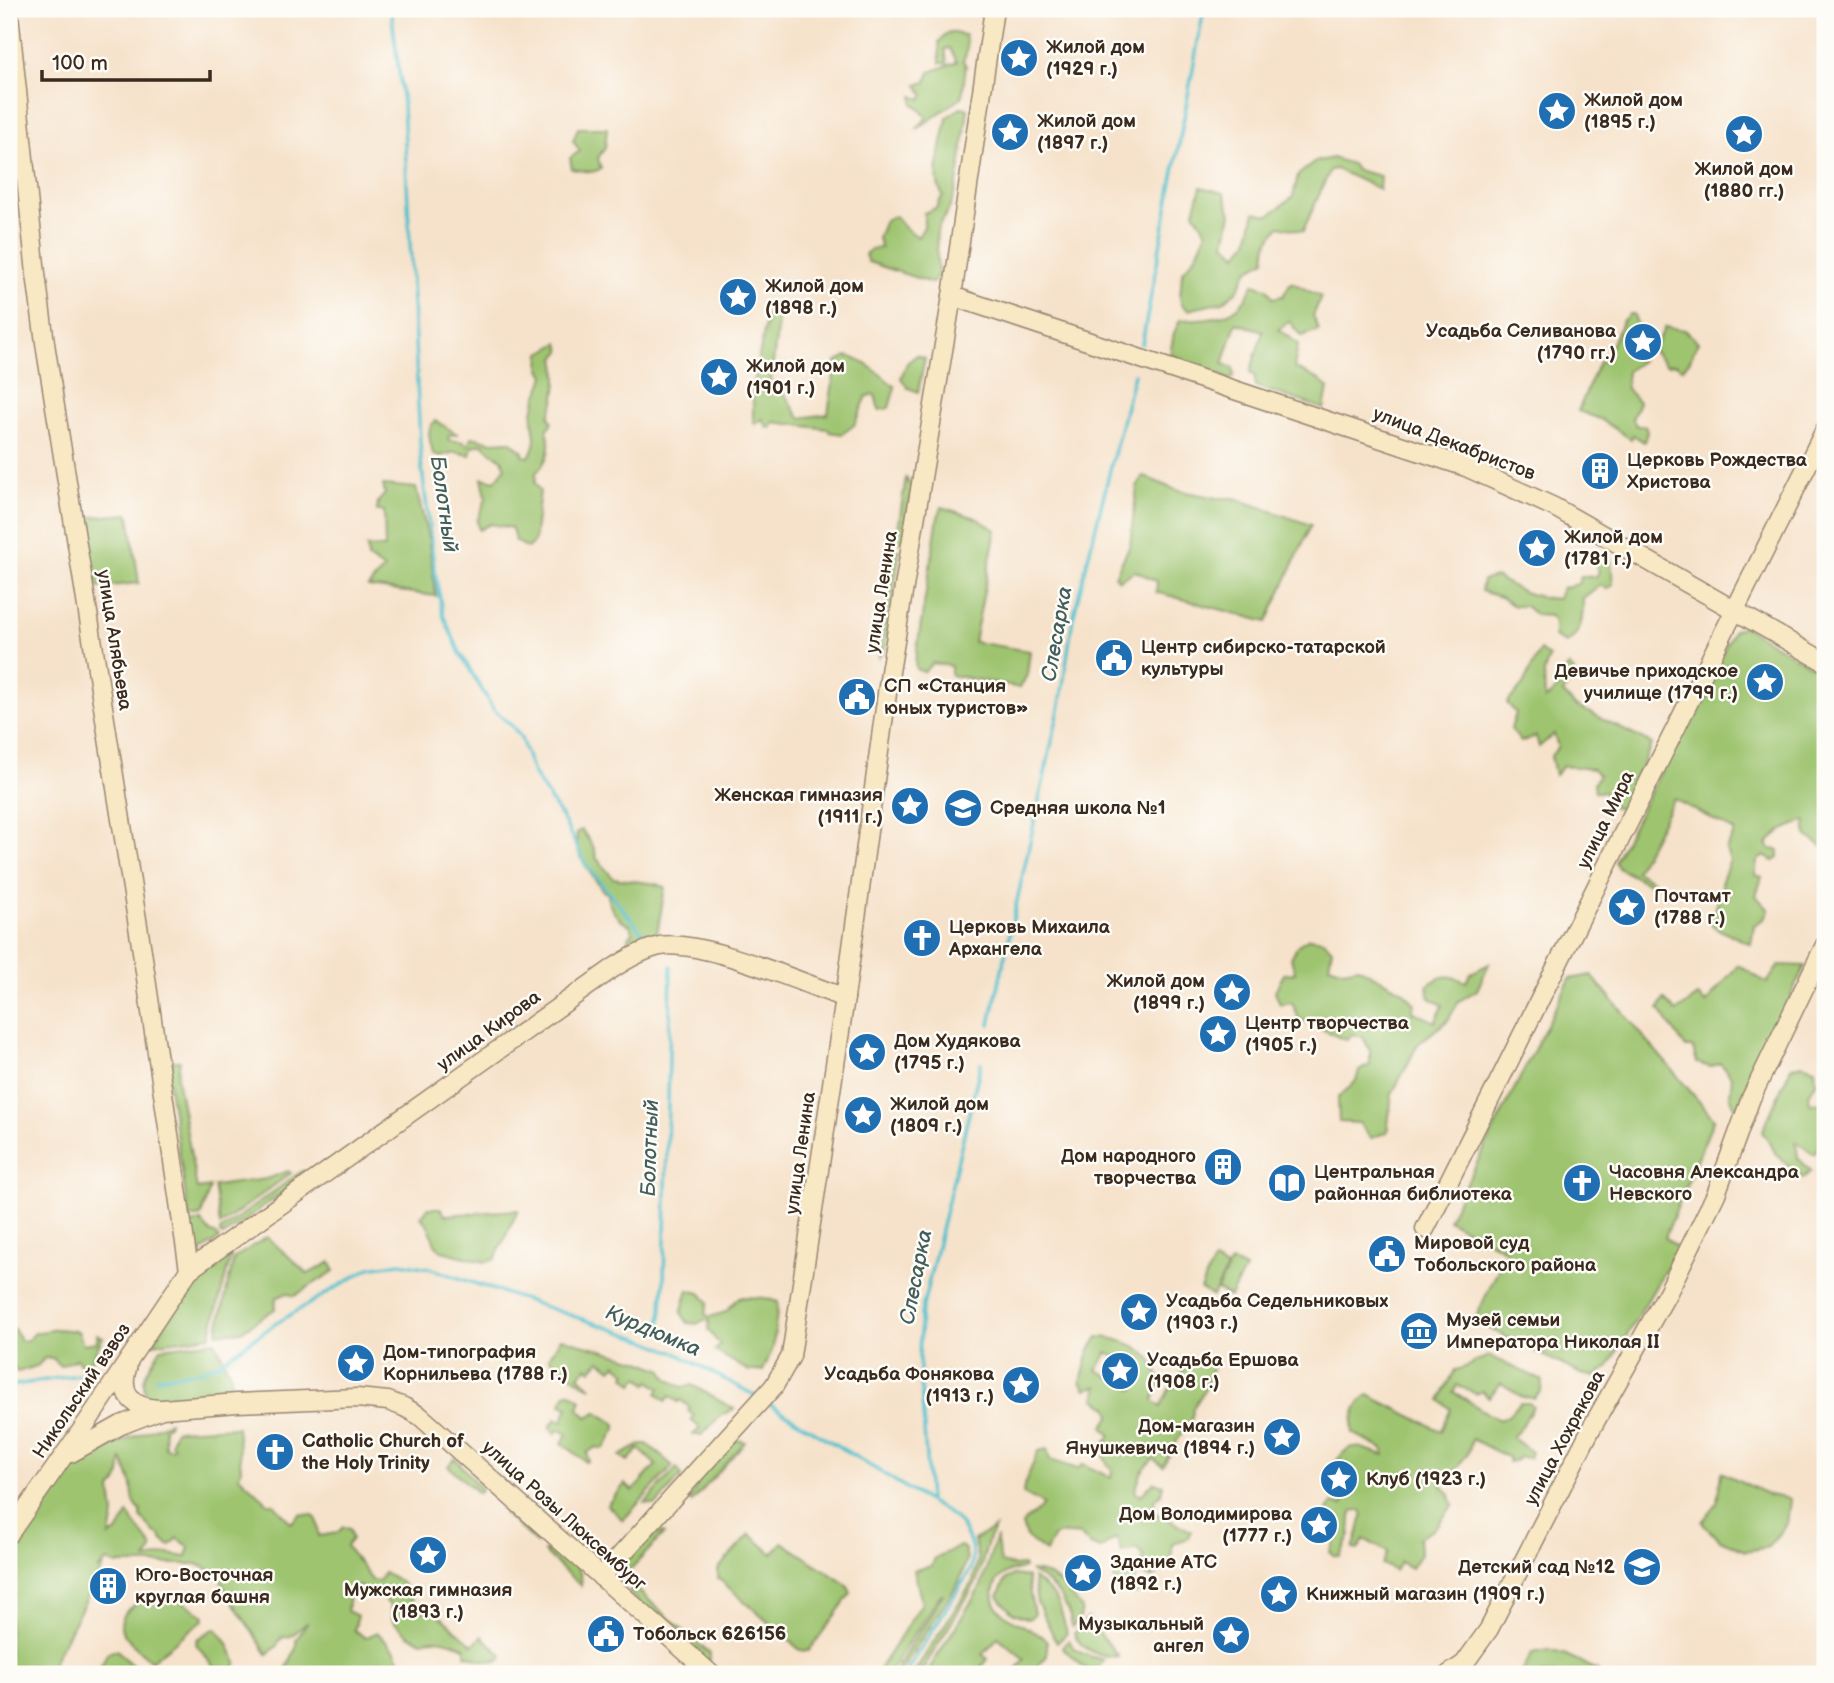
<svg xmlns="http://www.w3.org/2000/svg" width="1834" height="1683" viewBox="0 0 1834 1683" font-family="'Balsamiq Sans',sans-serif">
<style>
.green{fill:#9ec46f;stroke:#6c7746;stroke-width:2;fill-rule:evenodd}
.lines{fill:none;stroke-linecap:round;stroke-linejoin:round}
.stream{stroke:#53c0cd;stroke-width:3.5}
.secondary-casing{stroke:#988674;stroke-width:21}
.secondary{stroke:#f8e8c3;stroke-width:18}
.labels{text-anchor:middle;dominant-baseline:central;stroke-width:5;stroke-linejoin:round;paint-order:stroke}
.poi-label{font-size:19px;font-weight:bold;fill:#3b2a1e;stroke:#fdfcf7;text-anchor:start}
.street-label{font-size:19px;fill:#3b2a1e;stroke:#fdfcf7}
.water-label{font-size:21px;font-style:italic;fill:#435e5b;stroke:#fdfcf7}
</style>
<rect width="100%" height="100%" fill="#fdfcf7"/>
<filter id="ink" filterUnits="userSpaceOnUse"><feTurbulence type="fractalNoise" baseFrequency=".0143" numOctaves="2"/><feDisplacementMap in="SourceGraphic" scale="14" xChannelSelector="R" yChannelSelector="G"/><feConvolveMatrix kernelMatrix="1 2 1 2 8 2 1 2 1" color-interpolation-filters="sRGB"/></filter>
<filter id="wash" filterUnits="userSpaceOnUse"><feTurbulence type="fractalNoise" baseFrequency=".00686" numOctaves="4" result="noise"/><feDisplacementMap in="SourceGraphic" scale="28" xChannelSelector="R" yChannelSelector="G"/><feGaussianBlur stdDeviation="1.57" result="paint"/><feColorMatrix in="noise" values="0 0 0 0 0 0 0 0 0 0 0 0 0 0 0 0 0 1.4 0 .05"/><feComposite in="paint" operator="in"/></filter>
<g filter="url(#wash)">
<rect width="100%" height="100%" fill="#f6e2ca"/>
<g class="green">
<path d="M949,32L965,35C967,45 969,51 963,60L966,66L962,97L916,130L927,117L913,103V96L921,99L924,95L917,85L926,82L930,72L957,62L950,48L945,49L947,63H940L939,42Z"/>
<path d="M962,107L968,109C964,135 960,184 950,207C947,215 939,222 937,232C936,238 937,269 939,275L932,283L868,262L865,255L871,249L881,248L878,238L885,220L895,216L904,227L918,237L924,227V213L936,208L943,195C929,178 945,137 947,117Z"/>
<path d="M578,128H607L605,148L598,158L601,169L592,172L572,169L570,158L580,151L573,141Z"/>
<path d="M1332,158L1352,164L1356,170L1380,176L1379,189L1336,169L1330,170L1303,231L1279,226L1267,244L1265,260L1248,270L1237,291L1223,302L1188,310L1182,305L1180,298L1182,273L1197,254L1207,232L1194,212L1201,187L1224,193L1231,214L1225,243L1237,255L1248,241L1255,212L1269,215L1293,197L1298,175L1315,162Z"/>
<path d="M1291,282L1321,297L1313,316L1319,330L1301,336L1289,321L1279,330L1298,344L1294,368L1318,379L1328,388L1324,409L1255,386V376L1250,373L1263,331L1236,323L1223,364L1233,368L1234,376L1230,380L1191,365L1170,354L1174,333L1180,320C1213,318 1240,320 1253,284L1267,288L1273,298L1283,296Z"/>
<path d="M768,309L779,315L770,387L782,390L800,418L828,414L836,362L847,356C866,361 881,375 895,387L889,408L879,410L875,395L867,396L854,425L842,434L830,432L828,429L774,422L771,428L767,427L763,419L755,424L753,421V389Z"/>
<path d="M1630,314H1634L1637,327L1624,353L1641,361L1627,371L1626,388L1639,402L1632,419L1637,426H1645L1647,432L1644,442L1633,435L1631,439L1600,419L1578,411L1599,362L1609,360L1607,354L1623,320Z"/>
<path d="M1665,327L1685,330L1698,342L1689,362L1682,369L1676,364L1666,365L1653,351Z"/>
<path d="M559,343L561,351L555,358C559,375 557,399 549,416L552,423L547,430C552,446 548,461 536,473L535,484L540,491L534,542L527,548L515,540L512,528L490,524L479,530L477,521L486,498L482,478L495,481L505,468L502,459L493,454L483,444L472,446L470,455L455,452L440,456L433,454C431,442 424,428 436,421L457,434L449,435L448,440L464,442L467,446L472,437L492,442L510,441L523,452V456L529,457C541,435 531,432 533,413C534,401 542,387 545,376L540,367L541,353Z"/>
<path d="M917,355L925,358L918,392L908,388L901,378L907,363Z"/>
<path d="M1143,476L1176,490L1217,498H1234L1311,525L1267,622L1156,592L1157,581L1135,571L1119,580L1115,576L1130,545L1137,487Z"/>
<path d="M906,478L912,487L902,543L896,541Z"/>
<path d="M383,485L416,488L428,537L436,596L368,587L384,569L368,558L367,547L385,548L384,511H377L378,502L385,494Z"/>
<path d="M942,507L976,518L996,530L974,642L1030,651L1027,675L1020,688L951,675V666L932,663L924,672L916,669L915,661L938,517Z"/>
<path d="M129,514L139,583L99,587L93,580L81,518Z"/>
<path d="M895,549L900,551L885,650L879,657Z"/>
<path d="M1604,554L1611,561L1613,585L1607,589L1600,585L1583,598C1583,615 1583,634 1566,643L1554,637V622L1550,616L1536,615L1525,606H1514L1500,597L1481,591L1483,580L1496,577C1517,590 1533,598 1558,599L1562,588L1578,584L1581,577L1597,576L1599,570L1595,565L1596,556Z"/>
<path d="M1743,626L1825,674V848L1807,836L1805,820L1779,832L1767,844L1770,849L1779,850V858L1774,861L1764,856L1757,861L1755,875L1762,877L1756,896L1769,910L1764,919L1754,925L1751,944L1717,929L1711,924L1722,888L1721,883L1730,860L1726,850L1735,831L1674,799L1636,871L1654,881L1655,887L1618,868L1615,861L1734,630Z"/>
<path d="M1540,650L1549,657L1544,672L1545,700L1558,688L1564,671L1569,666L1574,671L1563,693L1574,705L1652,744L1621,809L1613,807L1604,792H1595L1594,783L1599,775L1593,769L1563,766L1555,775L1551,756L1558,747L1554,734L1539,747L1536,736L1521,742L1511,729L1516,713L1507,703L1523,685Z"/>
<path d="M582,830L594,848L597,859L613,878L656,884L665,887L658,929L654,938L633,945L628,942V937L633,933L630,925C618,921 607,906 608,894L603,891C591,873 573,855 577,832Z"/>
<path d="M1309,938L1323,940L1332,949L1329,965L1344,970L1358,967L1403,991L1415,1004L1412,1011L1435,1022L1443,1005L1430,998L1427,986C1442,974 1449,974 1466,982L1471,973L1489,964L1477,990L1459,1001L1448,1020L1418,1044L1392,1094L1387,1132L1371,1138L1359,1123L1339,1122L1338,1098L1356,1081L1359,1071L1370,1065V1051L1363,1037L1352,1034L1346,1040C1330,1035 1316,1024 1299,1019L1292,1002L1280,1004L1275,991L1284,974L1295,973L1291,958L1298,945Z"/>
<path d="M1738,965L1767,983L1779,965L1805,966L1736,1110L1730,1095L1732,1077L1720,1063L1710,1067L1697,1063L1693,1048H1686L1659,1009L1664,999L1676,1012L1698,996L1706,1003Z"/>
<path d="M1591,975L1714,1119L1665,1237L1678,1248L1609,1366L1595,1377L1581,1374L1474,1321L1507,1251L1448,1220L1570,979Z"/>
<path d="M175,1061H180L177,1077L197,1189L210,1187L201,1216L189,1218L166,1066Z"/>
<path d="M1802,1064L1815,1068L1816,1082L1809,1095L1810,1104L1821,1103L1825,1098V1136L1814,1154L1796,1142L1798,1158L1811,1171L1802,1179L1775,1153L1770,1142L1762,1132L1791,1067Z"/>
<path d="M288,1171L291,1173L220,1225L214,1186L266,1179Z"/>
<path d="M302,1171L306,1172L303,1178L223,1236L220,1234V1231Z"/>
<path d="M428,1208H441L445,1215L518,1210L495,1259L485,1262L442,1251L435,1244L429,1227L421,1217Z"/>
<path d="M201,1221L211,1233L215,1234L219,1239L196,1255L191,1252L189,1225Z"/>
<path d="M267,1237L308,1274L331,1262L334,1271L294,1296L287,1293L276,1298L275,1309L241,1331L217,1333L234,1258Z"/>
<path d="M226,1253L231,1256L210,1336L153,1344L196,1275Z"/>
<path d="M1214,1261L1227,1268L1213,1296L1200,1289Z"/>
<path d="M1231,1262L1245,1269L1230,1297L1217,1290Z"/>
<path d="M688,1290L700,1293L708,1302L705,1314L710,1317L726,1312L739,1297L765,1298L778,1302L773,1348L763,1371H749L715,1351L720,1345L708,1330L709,1320H704L697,1324L688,1323L681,1313Z"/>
<path d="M9,1329H14L21,1341L28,1340L35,1333L57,1329L78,1331L83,1344L97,1342V1334L103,1337L87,1369L76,1359L60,1366L53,1358H45L37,1366L17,1372L13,1367H9Z"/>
<path d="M1098,1337C1112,1337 1137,1344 1147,1355C1154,1362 1157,1372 1161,1381L1153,1401L1161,1407L1169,1389L1179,1385L1181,1372C1191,1364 1200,1361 1213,1365L1204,1391L1193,1408L1192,1420L1181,1434L1163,1466L1153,1459L1142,1471L1135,1491L1141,1495L1154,1482L1163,1485L1161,1494L1154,1500L1155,1513L1191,1531L1187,1539L1172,1543V1565L1151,1578L1138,1572L1132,1583L1142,1588L1136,1594L1114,1587L1115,1576L1122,1570L1140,1565L1144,1557L1137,1549L1121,1552L1119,1542L1116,1538L1100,1549L1090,1545L1080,1535C1058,1533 1055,1530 1046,1552L1026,1537L1022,1525C1030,1514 1036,1515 1043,1505L1037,1500L1023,1494L1024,1486L1038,1451L1047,1449L1050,1460L1078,1469L1083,1464L1111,1478L1112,1468L1108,1466L1101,1448L1111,1436L1103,1427L1111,1415L1108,1407L1095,1399L1098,1386L1086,1389L1081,1382L1089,1351ZM1107,1352L1144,1372L1134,1390L1097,1370Z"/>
<path d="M561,1338L640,1361L663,1370L667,1378L682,1387L692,1385L734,1409L721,1415L702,1435H693L700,1428L691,1420L694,1416L688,1411L690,1408L681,1400L678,1402L670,1396L666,1401L657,1393L660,1389L650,1381L647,1384L639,1377L633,1384L625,1376L627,1373L616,1364L611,1369L600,1360L591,1370L587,1367L579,1376L592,1388L583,1384L549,1358Z"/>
<path d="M215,1341L231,1376V1396L150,1403C136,1379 149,1369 161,1348Z"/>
<path d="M1489,1356L1542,1380L1541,1391L1534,1398L1522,1397L1501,1383L1489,1397L1482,1391L1476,1394L1457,1385L1453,1392C1470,1400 1483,1413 1500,1420L1508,1416L1520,1403H1529L1533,1406L1521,1428L1512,1437L1531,1452L1529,1458L1520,1457L1515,1461L1508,1462L1509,1458L1472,1439L1469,1451L1450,1478H1446L1441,1485L1449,1493L1453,1505L1434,1529L1419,1538L1420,1554L1411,1568L1400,1562L1395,1571L1382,1564L1388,1552L1364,1539L1358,1550L1353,1549C1358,1537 1358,1527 1363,1515L1360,1510L1353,1511L1351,1517L1350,1535L1340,1556H1334L1330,1552L1340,1532L1334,1529L1338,1520L1326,1514L1332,1503L1342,1505L1354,1477L1333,1466C1353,1436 1356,1449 1385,1455L1383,1449L1353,1433C1351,1420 1356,1402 1368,1395L1441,1431L1451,1409L1440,1400L1455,1370C1467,1368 1477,1360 1489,1356Z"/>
<path d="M569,1392L581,1400L578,1408L587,1417L597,1412L616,1424V1429L605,1447L602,1449L596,1447L587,1453L589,1461L586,1462L562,1443L567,1434L559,1429L555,1434L550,1427L556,1419L562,1421L568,1407L561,1404L566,1394Z"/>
<path d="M169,1422V1424L164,1428L165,1448L171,1449L174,1447L171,1443L175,1430L237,1427L241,1469L239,1476L268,1503L274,1504L291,1523L300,1514L313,1515L317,1520L319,1536L337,1533L343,1527L350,1529L352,1539L346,1546L372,1580L379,1581L384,1573C404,1579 411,1594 417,1613L432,1609L473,1645L482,1636L503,1656L497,1661L481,1660L465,1654V1647C448,1641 438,1636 421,1641L408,1635L393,1621L390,1606L380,1593L374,1598L359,1586L349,1592L347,1611L358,1616L354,1630L366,1638L377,1632L395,1651L402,1666L409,1674H288L285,1672L296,1648V1640L308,1622L291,1636L281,1638L277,1646L267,1654L226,1592L220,1577L213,1571L197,1564H115L107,1561L97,1570L103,1567L47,1674H9V1555L80,1459ZM122,1458C125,1467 130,1477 132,1486C133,1496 132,1503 141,1511V1517L154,1533L160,1535L161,1539L170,1546L178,1538L189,1547L187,1557L168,1554L146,1560L153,1548L128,1514L117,1532L110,1536L114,1515L111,1489C122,1480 120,1471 122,1458Z"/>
<path d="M739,1440L745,1442L692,1502L689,1500L702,1476L734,1442Z"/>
<path d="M642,1444H647L673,1466L623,1520L607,1505L625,1484L633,1491L656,1465L639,1449L628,1461L620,1456Z"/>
<path d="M455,1458L481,1489L478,1493L448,1466Z"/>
<path d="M677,1468L682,1476L656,1505L645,1503Z"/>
<path d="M1721,1472L1769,1495L1790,1499L1787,1523L1768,1547L1745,1551L1720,1540L1702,1522L1717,1503Z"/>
<path d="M507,1511L535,1529L539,1537L537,1544L504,1514Z"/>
<path d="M995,1528L989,1538L977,1581L920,1674H913L973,1581L978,1560L974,1540Z"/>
<path d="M661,1532L664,1534L627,1573L620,1567L642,1543Z"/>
<path d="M750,1534L773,1554L782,1542L847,1585L851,1593L809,1651L800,1650L718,1578V1569Z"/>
<path d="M996,1537L1001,1563L1014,1566L1023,1565L1024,1568C1010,1571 998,1573 994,1589C988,1619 1031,1624 1047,1641V1656L1030,1674H1012L1024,1659L998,1637L983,1655L988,1659L975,1674H926L981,1586Z"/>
<path d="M960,1546L964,1548L967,1560L959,1582L899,1674H893L943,1594L940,1595L888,1674H876L922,1603L914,1570L932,1566L935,1558Z"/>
<path d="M553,1548C567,1555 585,1568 581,1586L544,1552Z"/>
<path d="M1030,1571C1054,1571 1069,1592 1082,1609L1080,1618L1072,1627C1068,1600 1054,1584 1030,1571Z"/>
<path d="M1014,1575L1027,1577L1034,1614L1029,1619L1011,1612L998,1596L1006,1579Z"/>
<path d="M1033,1578C1062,1598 1058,1603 1067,1633L1057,1643L1037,1602Z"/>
<path d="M634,1587L710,1654V1660L703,1663L628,1592Z"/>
<path d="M178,1598L204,1616L203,1620L151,1661C142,1652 129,1643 123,1633C120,1628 121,1622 123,1617C133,1596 160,1600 178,1598Z"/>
<path d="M1087,1618L1118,1656C1103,1660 1080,1648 1074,1634Z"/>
<path d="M216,1628L227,1642L237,1663C235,1669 224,1673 218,1672L196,1644L197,1639Z"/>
<path d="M1069,1640C1075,1654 1090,1656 1104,1660L1093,1673L1083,1667L1062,1647Z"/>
<path d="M117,1650L141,1674H97L107,1653Z"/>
<path d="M1549,1650L1566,1655L1597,1670L1598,1674H1521L1532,1653Z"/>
</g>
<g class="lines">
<g class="stream">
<path d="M391,9L403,104L421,461L435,573L443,615L460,653L494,710L513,727L521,738L533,773L564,821L586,865L650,942"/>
<path d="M1142,344L1204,9"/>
<path d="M990,1024L1060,705L1073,618L1134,374"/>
<path d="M660,1331L664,1281L671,966"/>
<path d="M156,1378L200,1371L217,1364L275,1324L369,1268L400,1263L429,1268L642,1339L676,1353L756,1396"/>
<path d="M9,1386L78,1375"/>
<path d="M766,1402L954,1517C968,1532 976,1549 971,1569L905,1674"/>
<path d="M929,1501L919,1357L921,1314L981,1063"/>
</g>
</g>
</g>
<g filter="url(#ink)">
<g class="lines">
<defs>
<g id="secondary">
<path d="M9,14L36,274L46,350L142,951L189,1270"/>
<path d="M952,296L1466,467L1554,507L1825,662"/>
<path d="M1425,1229L1825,430"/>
<path d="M128,1365C119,1392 129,1407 158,1409"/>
<path d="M71,1453L121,1425L162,1409L237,1403L357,1398L388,1401L404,1407L420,1416L711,1674"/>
<path d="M9,1534L88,1421L189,1270L612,969C627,959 643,950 660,946C702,939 802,983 845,998"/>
<path d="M601,1577L774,1386L791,1356L845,998L890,672L952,296L994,9"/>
<path d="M1449,1674L1464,1664L1489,1629L1591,1429L1668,1292L1716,1194L1751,1098L1825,945"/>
</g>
</defs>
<use href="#secondary" class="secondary-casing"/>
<use href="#secondary" class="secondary"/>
</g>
</g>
<defs>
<symbol id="sight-disc" viewBox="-11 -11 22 22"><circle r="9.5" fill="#1f6fb2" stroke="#fdfcf7"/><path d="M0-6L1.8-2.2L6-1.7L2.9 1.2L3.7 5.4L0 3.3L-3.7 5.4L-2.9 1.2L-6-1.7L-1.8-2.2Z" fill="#fff"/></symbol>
<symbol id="building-disc" viewBox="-11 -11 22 22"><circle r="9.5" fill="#1f6fb2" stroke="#fdfcf7"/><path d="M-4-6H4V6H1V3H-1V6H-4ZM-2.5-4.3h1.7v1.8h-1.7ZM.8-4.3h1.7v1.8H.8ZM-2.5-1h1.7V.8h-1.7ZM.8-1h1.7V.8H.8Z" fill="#fff"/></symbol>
<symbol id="civic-disc" viewBox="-11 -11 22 22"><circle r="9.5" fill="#1f6fb2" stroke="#fdfcf7"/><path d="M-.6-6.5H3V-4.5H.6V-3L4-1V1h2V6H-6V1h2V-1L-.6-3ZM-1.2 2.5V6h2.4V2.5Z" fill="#fff"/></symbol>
<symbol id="school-disc" viewBox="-11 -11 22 22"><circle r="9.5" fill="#1f6fb2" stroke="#fdfcf7"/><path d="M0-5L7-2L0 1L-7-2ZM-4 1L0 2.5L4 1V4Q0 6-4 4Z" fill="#fff"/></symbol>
<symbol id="church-disc" viewBox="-11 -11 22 22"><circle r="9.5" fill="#1f6fb2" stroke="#fdfcf7"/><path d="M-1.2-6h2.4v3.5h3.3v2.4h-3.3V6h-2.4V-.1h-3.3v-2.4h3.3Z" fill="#fff"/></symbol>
<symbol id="library-disc" viewBox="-11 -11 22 22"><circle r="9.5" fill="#1f6fb2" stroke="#fdfcf7"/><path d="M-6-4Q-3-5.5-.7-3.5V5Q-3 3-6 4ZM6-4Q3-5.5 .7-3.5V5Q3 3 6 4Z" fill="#fff"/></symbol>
<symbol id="museum-disc" viewBox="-11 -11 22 22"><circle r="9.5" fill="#1f6fb2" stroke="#fdfcf7"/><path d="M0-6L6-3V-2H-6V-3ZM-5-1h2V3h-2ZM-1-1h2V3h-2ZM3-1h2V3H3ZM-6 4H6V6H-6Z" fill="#fff"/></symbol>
</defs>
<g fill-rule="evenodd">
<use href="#sight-disc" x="997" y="36" width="44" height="44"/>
<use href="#sight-disc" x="1535" y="89" width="44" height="44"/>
<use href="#sight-disc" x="988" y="110" width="44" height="44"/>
<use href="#sight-disc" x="1722" y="112" width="44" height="44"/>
<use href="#sight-disc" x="716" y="275" width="44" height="44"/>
<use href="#sight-disc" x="1621" y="320" width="44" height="44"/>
<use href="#sight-disc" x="697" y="355" width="44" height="44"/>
<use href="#building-disc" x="1578" y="449" width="44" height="44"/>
<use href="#sight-disc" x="1515" y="526" width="44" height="44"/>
<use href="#civic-disc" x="1092" y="636" width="44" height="44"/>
<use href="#sight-disc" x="1743" y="660" width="44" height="44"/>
<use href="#civic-disc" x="835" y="675" width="44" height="44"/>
<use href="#sight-disc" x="888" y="784" width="44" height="44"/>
<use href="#school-disc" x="941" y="786" width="44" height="44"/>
<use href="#sight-disc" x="1605" y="885" width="44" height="44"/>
<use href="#church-disc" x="900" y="916" width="44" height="44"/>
<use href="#sight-disc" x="1210" y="970" width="44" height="44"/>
<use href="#sight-disc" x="1196" y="1012" width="44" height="44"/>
<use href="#sight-disc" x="845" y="1030" width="44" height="44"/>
<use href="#sight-disc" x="841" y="1093" width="44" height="44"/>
<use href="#building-disc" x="1201" y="1145" width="44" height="44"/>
<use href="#library-disc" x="1265" y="1161" width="44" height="44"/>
<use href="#church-disc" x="1560" y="1161" width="44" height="44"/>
<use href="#civic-disc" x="1365" y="1232" width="44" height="44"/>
<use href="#sight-disc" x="1117" y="1290" width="44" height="44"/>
<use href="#museum-disc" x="1397" y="1309" width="44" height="44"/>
<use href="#sight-disc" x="334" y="1341" width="44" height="44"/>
<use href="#sight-disc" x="1098" y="1349" width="44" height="44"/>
<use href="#sight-disc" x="999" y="1363" width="44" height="44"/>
<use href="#sight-disc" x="1260" y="1415" width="44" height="44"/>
<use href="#church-disc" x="253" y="1430" width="44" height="44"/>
<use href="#sight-disc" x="1317" y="1457" width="44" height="44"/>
<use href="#sight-disc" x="1297" y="1503" width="44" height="44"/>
<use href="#sight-disc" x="406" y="1533" width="44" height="44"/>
<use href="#school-disc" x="1620" y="1545" width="44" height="44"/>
<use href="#sight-disc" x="1061" y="1551" width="44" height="44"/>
<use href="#building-disc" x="86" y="1564" width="44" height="44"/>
<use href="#sight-disc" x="1257" y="1572" width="44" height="44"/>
<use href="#civic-disc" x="584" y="1612" width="44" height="44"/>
<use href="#sight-disc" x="1209" y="1613" width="44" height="44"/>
</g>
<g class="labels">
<g class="poi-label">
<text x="1046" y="47">Жилой дом<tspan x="1046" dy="22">(1929 г.)</tspan></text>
<text x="1584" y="100">Жилой дом<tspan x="1584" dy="22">(1895 г.)</tspan></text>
<text x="1037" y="121">Жилой дом<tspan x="1037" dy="22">(1897 г.)</tspan></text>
<text x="1744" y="169" text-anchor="middle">Жилой дом<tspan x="1744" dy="22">(1880 гг.)</tspan></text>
<text x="765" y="286">Жилой дом<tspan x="765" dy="22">(1898 г.)</tspan></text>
<text x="1616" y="331" text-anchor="end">Усадьба Селиванова<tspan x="1616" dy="22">(1790 гг.)</tspan></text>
<text x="746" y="366">Жилой дом<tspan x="746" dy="22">(1901 г.)</tspan></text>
<text x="1627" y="460">Церковь Рождества<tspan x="1627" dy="22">Христова</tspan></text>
<text x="1564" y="537">Жилой дом<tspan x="1564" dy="22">(1781 г.)</tspan></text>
<text x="1141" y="647">Центр сибирско-татарской<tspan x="1141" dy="22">культуры</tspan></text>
<text x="1738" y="671" text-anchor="end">Девичье приходское<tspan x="1738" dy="22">училище (1799 г.)</tspan></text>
<text x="884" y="686">СП «Станция<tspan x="884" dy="22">юных туристов»</tspan></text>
<text x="883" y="795" text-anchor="end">Женская гимназия<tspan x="883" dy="22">(1911 г.)</tspan></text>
<text x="990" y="808">Средняя школа №1</text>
<text x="1654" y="896">Почтамт<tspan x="1654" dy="22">(1788 г.)</tspan></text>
<text x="949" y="927">Церковь Михаила<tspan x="949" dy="22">Архангела</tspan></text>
<text x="1205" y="981" text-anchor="end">Жилой дом<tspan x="1205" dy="22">(1899 г.)</tspan></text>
<text x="1245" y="1023">Центр творчества<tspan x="1245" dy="22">(1905 г.)</tspan></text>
<text x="894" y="1041">Дом Худякова<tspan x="894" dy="22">(1795 г.)</tspan></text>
<text x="890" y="1104">Жилой дом<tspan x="890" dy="22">(1809 г.)</tspan></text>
<text x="1196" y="1156" text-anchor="end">Дом народного<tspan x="1196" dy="22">творчества</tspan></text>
<text x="1314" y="1172">Центральная<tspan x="1314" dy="22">районная библиотека</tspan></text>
<text x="1609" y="1172">Часовня Александра<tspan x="1609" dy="22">Невского</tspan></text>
<text x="1414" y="1243">Мировой суд<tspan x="1414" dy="22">Тобольского района</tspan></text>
<text x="1166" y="1301">Усадьба Седельниковых<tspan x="1166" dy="22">(1903 г.)</tspan></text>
<text x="1446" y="1320">Музей семьи<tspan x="1446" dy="22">Императора Николая II</tspan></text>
<text x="383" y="1352">Дом-типография<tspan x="383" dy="22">Корнильева (1788 г.)</tspan></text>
<text x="1147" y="1360">Усадьба Ершова<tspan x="1147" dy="22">(1908 г.)</tspan></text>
<text x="994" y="1374" text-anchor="end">Усадьба Фонякова<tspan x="994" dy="22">(1913 г.)</tspan></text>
<text x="1255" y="1426" text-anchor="end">Дом-магазин<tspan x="1255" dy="22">Янушкевича (1894 г.)</tspan></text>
<text x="302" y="1441">Catholic Church of<tspan x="302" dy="22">the Holy Trinity</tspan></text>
<text x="1366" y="1479">Клуб (1923 г.)</text>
<text x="1292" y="1514" text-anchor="end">Дом Володимирова<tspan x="1292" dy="22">(1777 г.)</tspan></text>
<text x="1110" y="1562">Здание АТС<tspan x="1110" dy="22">(1892 г.)</tspan></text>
<text x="1615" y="1567" text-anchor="end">Детский сад №12</text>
<text x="135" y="1575">Юго-Восточная<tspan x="135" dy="22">круглая башня</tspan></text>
<text x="428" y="1590" text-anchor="middle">Мужская гимназия<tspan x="428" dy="22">(1893 г.)</tspan></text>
<text x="1306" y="1594">Книжный магазин (1909 г.)</text>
<text x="1204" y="1624" text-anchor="end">Музыкальный<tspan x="1204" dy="22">ангел</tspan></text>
<text x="633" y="1634">Тобольск 626156</text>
</g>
<g class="street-label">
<text transform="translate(1454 444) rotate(21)">улица Декабристов</text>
<text transform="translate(882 592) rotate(-81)">улица Ленина</text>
<text transform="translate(114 640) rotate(81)">улица Алябьева</text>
<text transform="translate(1606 820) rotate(-64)">улица Мира</text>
<text transform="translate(489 1031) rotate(-36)">улица Кирова</text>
<text transform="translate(801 1153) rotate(-82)">улица Ленина</text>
<text transform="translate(82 1391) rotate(-56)">Никольский взвоз</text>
<text transform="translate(1565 1438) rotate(-62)">улица Хохрякова</text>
<text transform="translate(564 1516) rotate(42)">улица Розы Люксембург</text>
</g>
<g class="water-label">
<text transform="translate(444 504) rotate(82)">Болотный</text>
<text transform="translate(1057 634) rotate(-80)">Слесарка</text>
<text transform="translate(650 1148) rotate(-88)">Болотный</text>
<text transform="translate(916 1277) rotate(-79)">Слесарка</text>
<text transform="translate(653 1331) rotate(23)">Курдюмка</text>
</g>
</g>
<rect width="1834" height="1683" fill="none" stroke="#fdfcf7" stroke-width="35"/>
<path d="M42 70v10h168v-10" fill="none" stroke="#3b2a1e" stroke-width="3.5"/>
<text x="52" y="70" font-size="21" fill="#3b2a1e" stroke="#fdfcf7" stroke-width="5" paint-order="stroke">100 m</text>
</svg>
